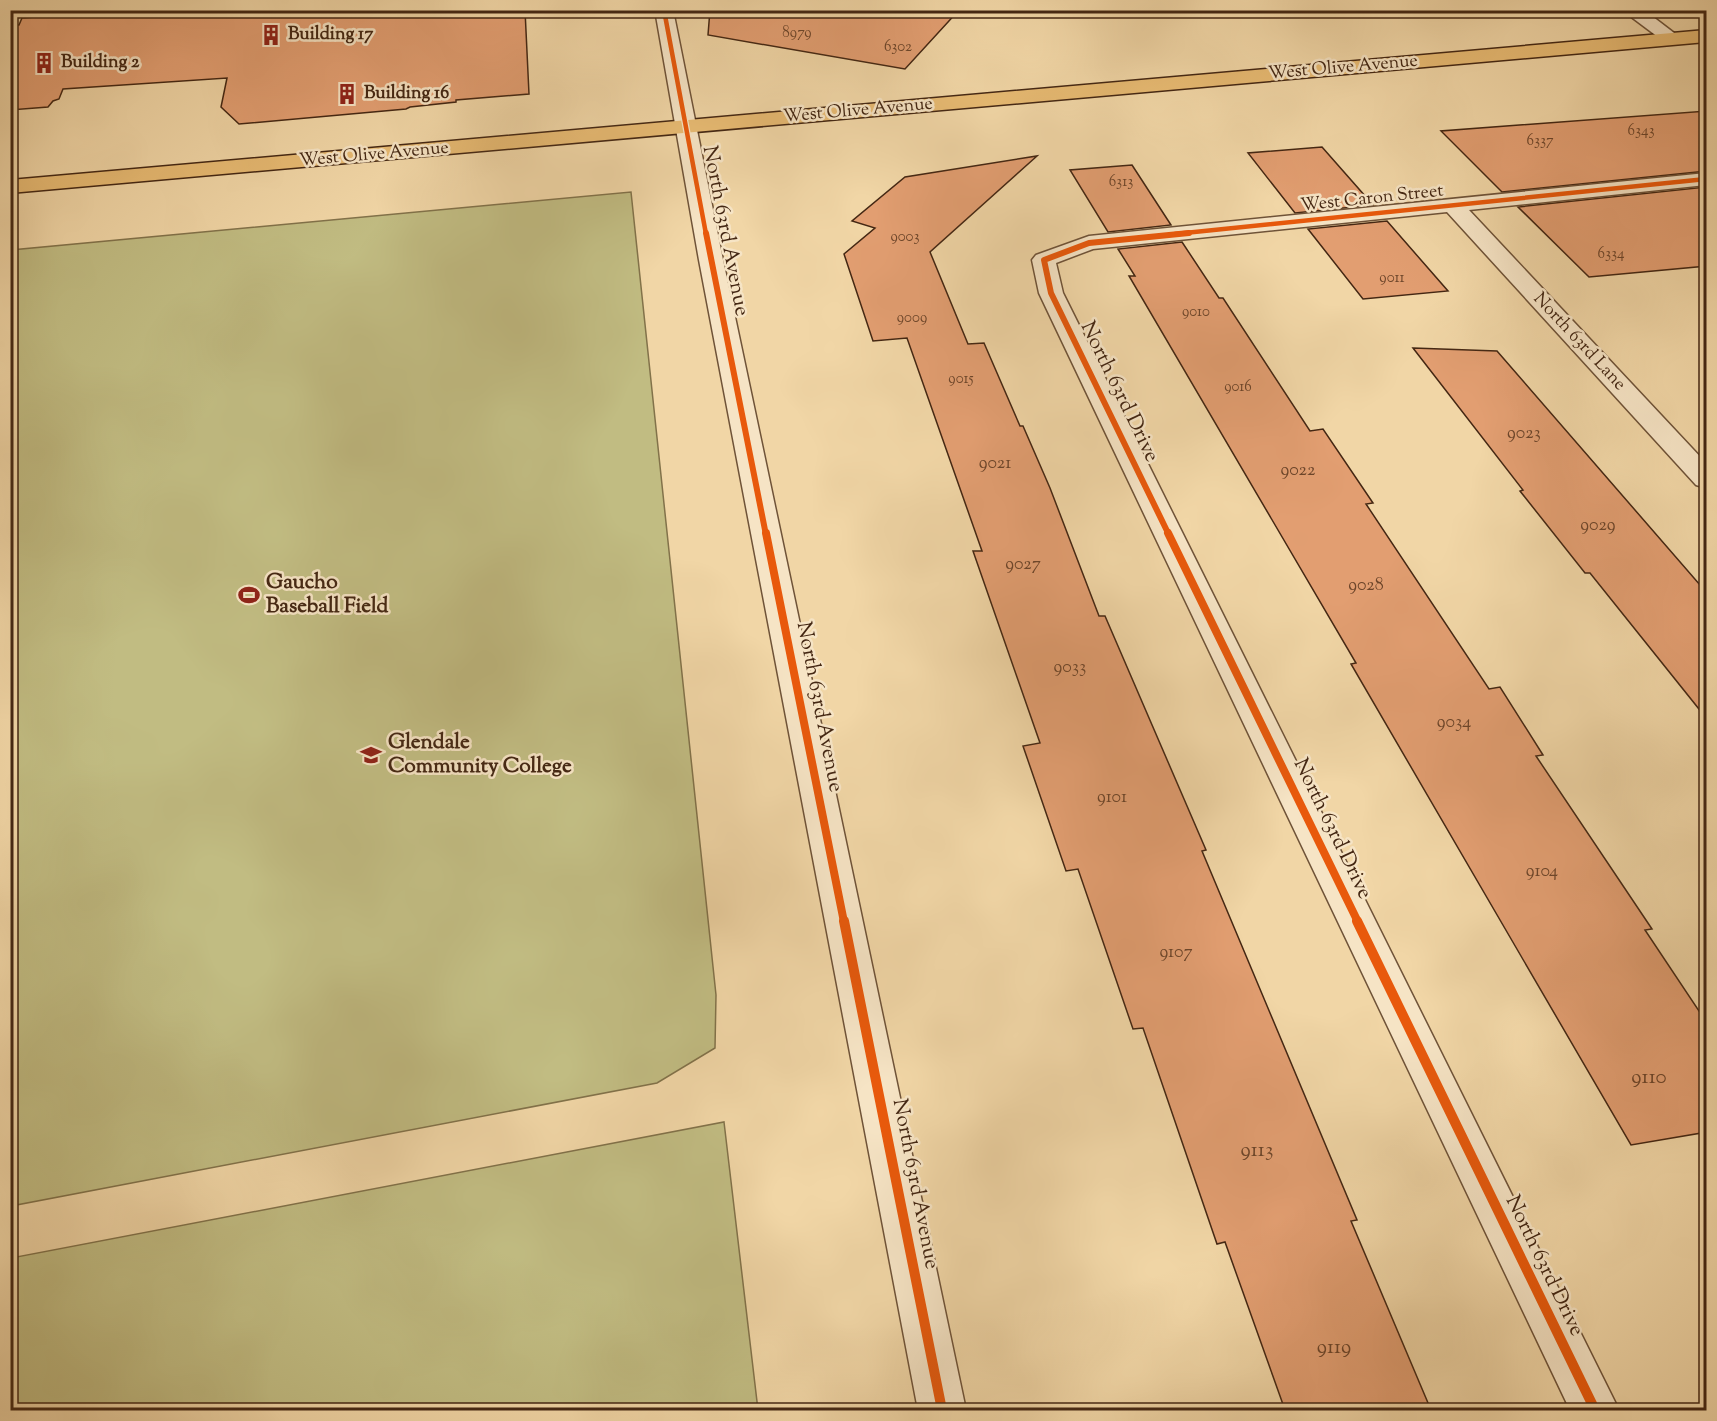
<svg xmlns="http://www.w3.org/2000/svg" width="1717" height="1421" viewBox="0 0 1717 1421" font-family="'Sorts Mill Goudy',serif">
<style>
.green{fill:#c1bc82;stroke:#82724a;stroke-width:1.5}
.building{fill:#e29e71;stroke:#442713;stroke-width:1.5}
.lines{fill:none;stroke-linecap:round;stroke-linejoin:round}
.minor-casing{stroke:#6f5338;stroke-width:3}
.major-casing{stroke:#442713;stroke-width:3}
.minor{fill:#f6e4c5;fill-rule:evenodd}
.major{fill:#e8bb73;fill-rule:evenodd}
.cycleway-far3-casing{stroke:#f6e4c5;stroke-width:7}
.cycleway-far2-casing{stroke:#f6e4c5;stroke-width:9}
.cycleway-far1-casing{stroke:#f6e4c5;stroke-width:11}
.cycleway-casing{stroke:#f6e4c5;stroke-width:14}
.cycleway-far3{stroke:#e8590c;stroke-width:4.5}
.cycleway-far2{stroke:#e8590c;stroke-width:6}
.cycleway-far1{stroke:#e8590c;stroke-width:8}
.cycleway{stroke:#e8590c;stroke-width:10}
.labels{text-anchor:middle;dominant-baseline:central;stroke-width:5;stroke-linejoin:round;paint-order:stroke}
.far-number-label{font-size:15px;fill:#6c452a}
.far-poi-label{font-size:18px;font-weight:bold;fill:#442713;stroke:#f6e4c5;text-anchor:start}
.far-street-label{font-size:18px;fill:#442713;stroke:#f6e4c5}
.number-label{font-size:18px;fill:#6c452a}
.street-label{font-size:21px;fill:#442713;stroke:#f6e4c5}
.poi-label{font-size:21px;font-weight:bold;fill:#442713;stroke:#f6e4c5;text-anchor:start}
.near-number-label{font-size:21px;fill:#6c452a}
</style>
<rect width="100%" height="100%" fill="#f1d6a6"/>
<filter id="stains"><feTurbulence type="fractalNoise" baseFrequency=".00333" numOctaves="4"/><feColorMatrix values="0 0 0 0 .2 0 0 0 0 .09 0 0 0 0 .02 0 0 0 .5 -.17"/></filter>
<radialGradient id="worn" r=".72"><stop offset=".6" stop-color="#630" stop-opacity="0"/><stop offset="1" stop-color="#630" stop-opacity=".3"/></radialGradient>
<g class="green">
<path d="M631,192L716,995L715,1048L657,1083L11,1206V250Z"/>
<path d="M724,1122L758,1410H11V1258Z"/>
</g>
<g class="building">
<path d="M131,10H525L529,94L456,100V102L410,107L406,109L239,124L221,107L227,78L63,89L59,99L53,101L48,107L10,110V25H19L22,18Z"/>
<path d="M710,10H959L905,69L708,35Z"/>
<path d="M1707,111V171L1502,192L1441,131Z"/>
<path d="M1322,147L1373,205L1295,213L1248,153Z"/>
<path d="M1037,156L930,252L968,344L984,343L1020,426H1023L1050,488L1099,616H1105L1206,850L1202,851L1357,1220L1351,1221L1431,1410H1285L1225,1242L1217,1244L1143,1028L1133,1029L1078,869L1066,871L1023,746L1040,743L973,551H982L907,338L873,341L844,254L875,228L852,221L905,177Z"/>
<path d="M1132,165L1171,225L1108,232L1070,170Z"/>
<path d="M1706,187L1707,266L1589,277L1518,207Z"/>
<path d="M1387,221L1448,291L1363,299L1308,229Z"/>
<path d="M1182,242L1219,298H1223L1310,431L1323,429L1373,503L1366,504L1489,689L1500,687L1543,755L1536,756L1652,929L1645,930L1707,1023V1132L1631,1145L1351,664L1356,663L1129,276H1135L1118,249Z"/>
<path d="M1413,348L1497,351L1707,593V719L1590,573H1585L1520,491L1523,490Z"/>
</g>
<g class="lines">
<defs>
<g id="minor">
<path d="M655,10H673L723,260L966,1410H918L699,260Z"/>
<path d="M1622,10H1644L1682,39L1680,43H1666Z"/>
<path d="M1706,173V185L1469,210L1706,463V488L1696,485L1447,212L1093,249L1056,263L1063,293L1619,1410H1570L1039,293L1032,260L1036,255L1089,236Z"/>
</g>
<path id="major" d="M1706,30V42L10,193V180Z"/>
</defs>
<use href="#minor" class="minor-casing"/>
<use href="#major" class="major-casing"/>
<use href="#minor" class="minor"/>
<use href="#major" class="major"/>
<defs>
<g id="cycleway-far3">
<path d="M664,10L706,234"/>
<path d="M1175,234L1706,179"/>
</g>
<g id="cycleway-far2">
<path d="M706,233L766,535"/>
<path d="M1169,535L1051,293L1044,260L1089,243L1189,233"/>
</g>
<g id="cycleway-far1">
<path d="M766,533L844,922"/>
<path d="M1168,533L1358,922"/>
</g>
<g id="cycleway">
<path d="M844,921L942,1410"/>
<path d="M1357,921L1595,1410"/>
</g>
</defs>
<use href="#cycleway-far3" class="cycleway-far3-casing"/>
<use href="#cycleway-far2" class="cycleway-far2-casing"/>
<use href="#cycleway-far1" class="cycleway-far1-casing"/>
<use href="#cycleway" class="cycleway-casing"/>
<use href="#cycleway-far3" class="cycleway-far3"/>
<use href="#cycleway-far2" class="cycleway-far2"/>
<use href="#cycleway-far1" class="cycleway-far1"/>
<use href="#cycleway" class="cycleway"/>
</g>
<defs>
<symbol id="building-bare" viewBox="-9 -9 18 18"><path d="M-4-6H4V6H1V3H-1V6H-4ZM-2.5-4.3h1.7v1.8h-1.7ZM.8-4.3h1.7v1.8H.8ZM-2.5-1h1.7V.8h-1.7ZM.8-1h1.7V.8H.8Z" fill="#8f2418" stroke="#f6e4c5" stroke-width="2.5" paint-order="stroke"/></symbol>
<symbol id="stadium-bare" viewBox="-9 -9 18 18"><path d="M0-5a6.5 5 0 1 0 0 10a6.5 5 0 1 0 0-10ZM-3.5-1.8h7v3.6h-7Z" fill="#8f2418" stroke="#f6e4c5" stroke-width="2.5" paint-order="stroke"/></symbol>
<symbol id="university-bare" viewBox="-9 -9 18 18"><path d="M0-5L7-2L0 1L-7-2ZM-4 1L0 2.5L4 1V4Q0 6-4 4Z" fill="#8f2418" stroke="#f6e4c5" stroke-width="2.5" paint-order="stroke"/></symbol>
</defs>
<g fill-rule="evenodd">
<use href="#building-bare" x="256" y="20" width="30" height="30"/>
<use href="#building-bare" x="29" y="48" width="30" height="30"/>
<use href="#building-bare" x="332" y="79" width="30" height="30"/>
<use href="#stadium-bare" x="234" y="580" width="30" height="30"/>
<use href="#university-bare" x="356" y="740" width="30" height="30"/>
</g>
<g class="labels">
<g class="far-number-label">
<text x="797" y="33">8979</text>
<text x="898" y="47">6302</text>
<text x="1641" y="131">6343</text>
<text x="1540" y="141">6337</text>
<text x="1121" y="182">6313</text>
<text x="905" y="237">9003</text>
<text x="1611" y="254">6334</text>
<text x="1392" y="278">9011</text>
<text x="1196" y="312">9010</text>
<text x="912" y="318">9009</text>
<text x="961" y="379">9015</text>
<text x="1238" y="387">9016</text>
</g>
<g class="far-poi-label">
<text x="288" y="35">Building 17</text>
<text x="61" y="63">Building 2</text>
<text x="364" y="94">Building 16</text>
</g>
<g class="far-street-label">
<text transform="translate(1343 68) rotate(-5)">West Olive Avenue</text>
<text transform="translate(858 111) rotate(-5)">West Olive Avenue</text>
<text transform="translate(374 155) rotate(-5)">West Olive Avenue</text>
<text transform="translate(1372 199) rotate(-6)">West Caron Street</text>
<text transform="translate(1579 342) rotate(47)">North 63rd Lane</text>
</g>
<g class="number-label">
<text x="1524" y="434">9023</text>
<text x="995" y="464">9021</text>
<text x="1298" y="471">9022</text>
<text x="1598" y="526">9029</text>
<text x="1023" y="565">9027</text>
<text x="1366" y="586">9028</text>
<text x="1070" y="668">9033</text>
<text x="1454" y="723">9034</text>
<text x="1112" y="798">9101</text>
<text x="1542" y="872">9104</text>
<text x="1176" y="953">9107</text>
</g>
<g class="street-label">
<text transform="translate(725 231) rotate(79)">North 63rd Avenue</text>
<text transform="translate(1119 392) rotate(64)">North 63rd Drive</text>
<text transform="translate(819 707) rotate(79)">North 63rd Avenue</text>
<text transform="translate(1332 829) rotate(64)">North 63rd Drive</text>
<text transform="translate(915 1184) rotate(79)">North 63rd Avenue</text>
<text transform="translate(1544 1266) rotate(64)">North 63rd Drive</text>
</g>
<g class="poi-label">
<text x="266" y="583">Gaucho<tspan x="266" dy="24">Baseball Field</tspan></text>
<text x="388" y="743">Glendale<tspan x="388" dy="24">Community College</tspan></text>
</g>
<g class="near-number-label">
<text x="1649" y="1078">9110</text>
<text x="1257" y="1151">9113</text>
<text x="1334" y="1348">9119</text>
</g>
</g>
<rect width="1717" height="1421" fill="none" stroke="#f1d6a6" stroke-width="36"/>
<rect x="12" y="12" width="1693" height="1397" fill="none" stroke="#442713" stroke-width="3"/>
<rect x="18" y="18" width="1681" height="1385" fill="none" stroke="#442713" stroke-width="1.5"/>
<rect width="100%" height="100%" filter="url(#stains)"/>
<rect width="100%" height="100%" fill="url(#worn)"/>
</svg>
